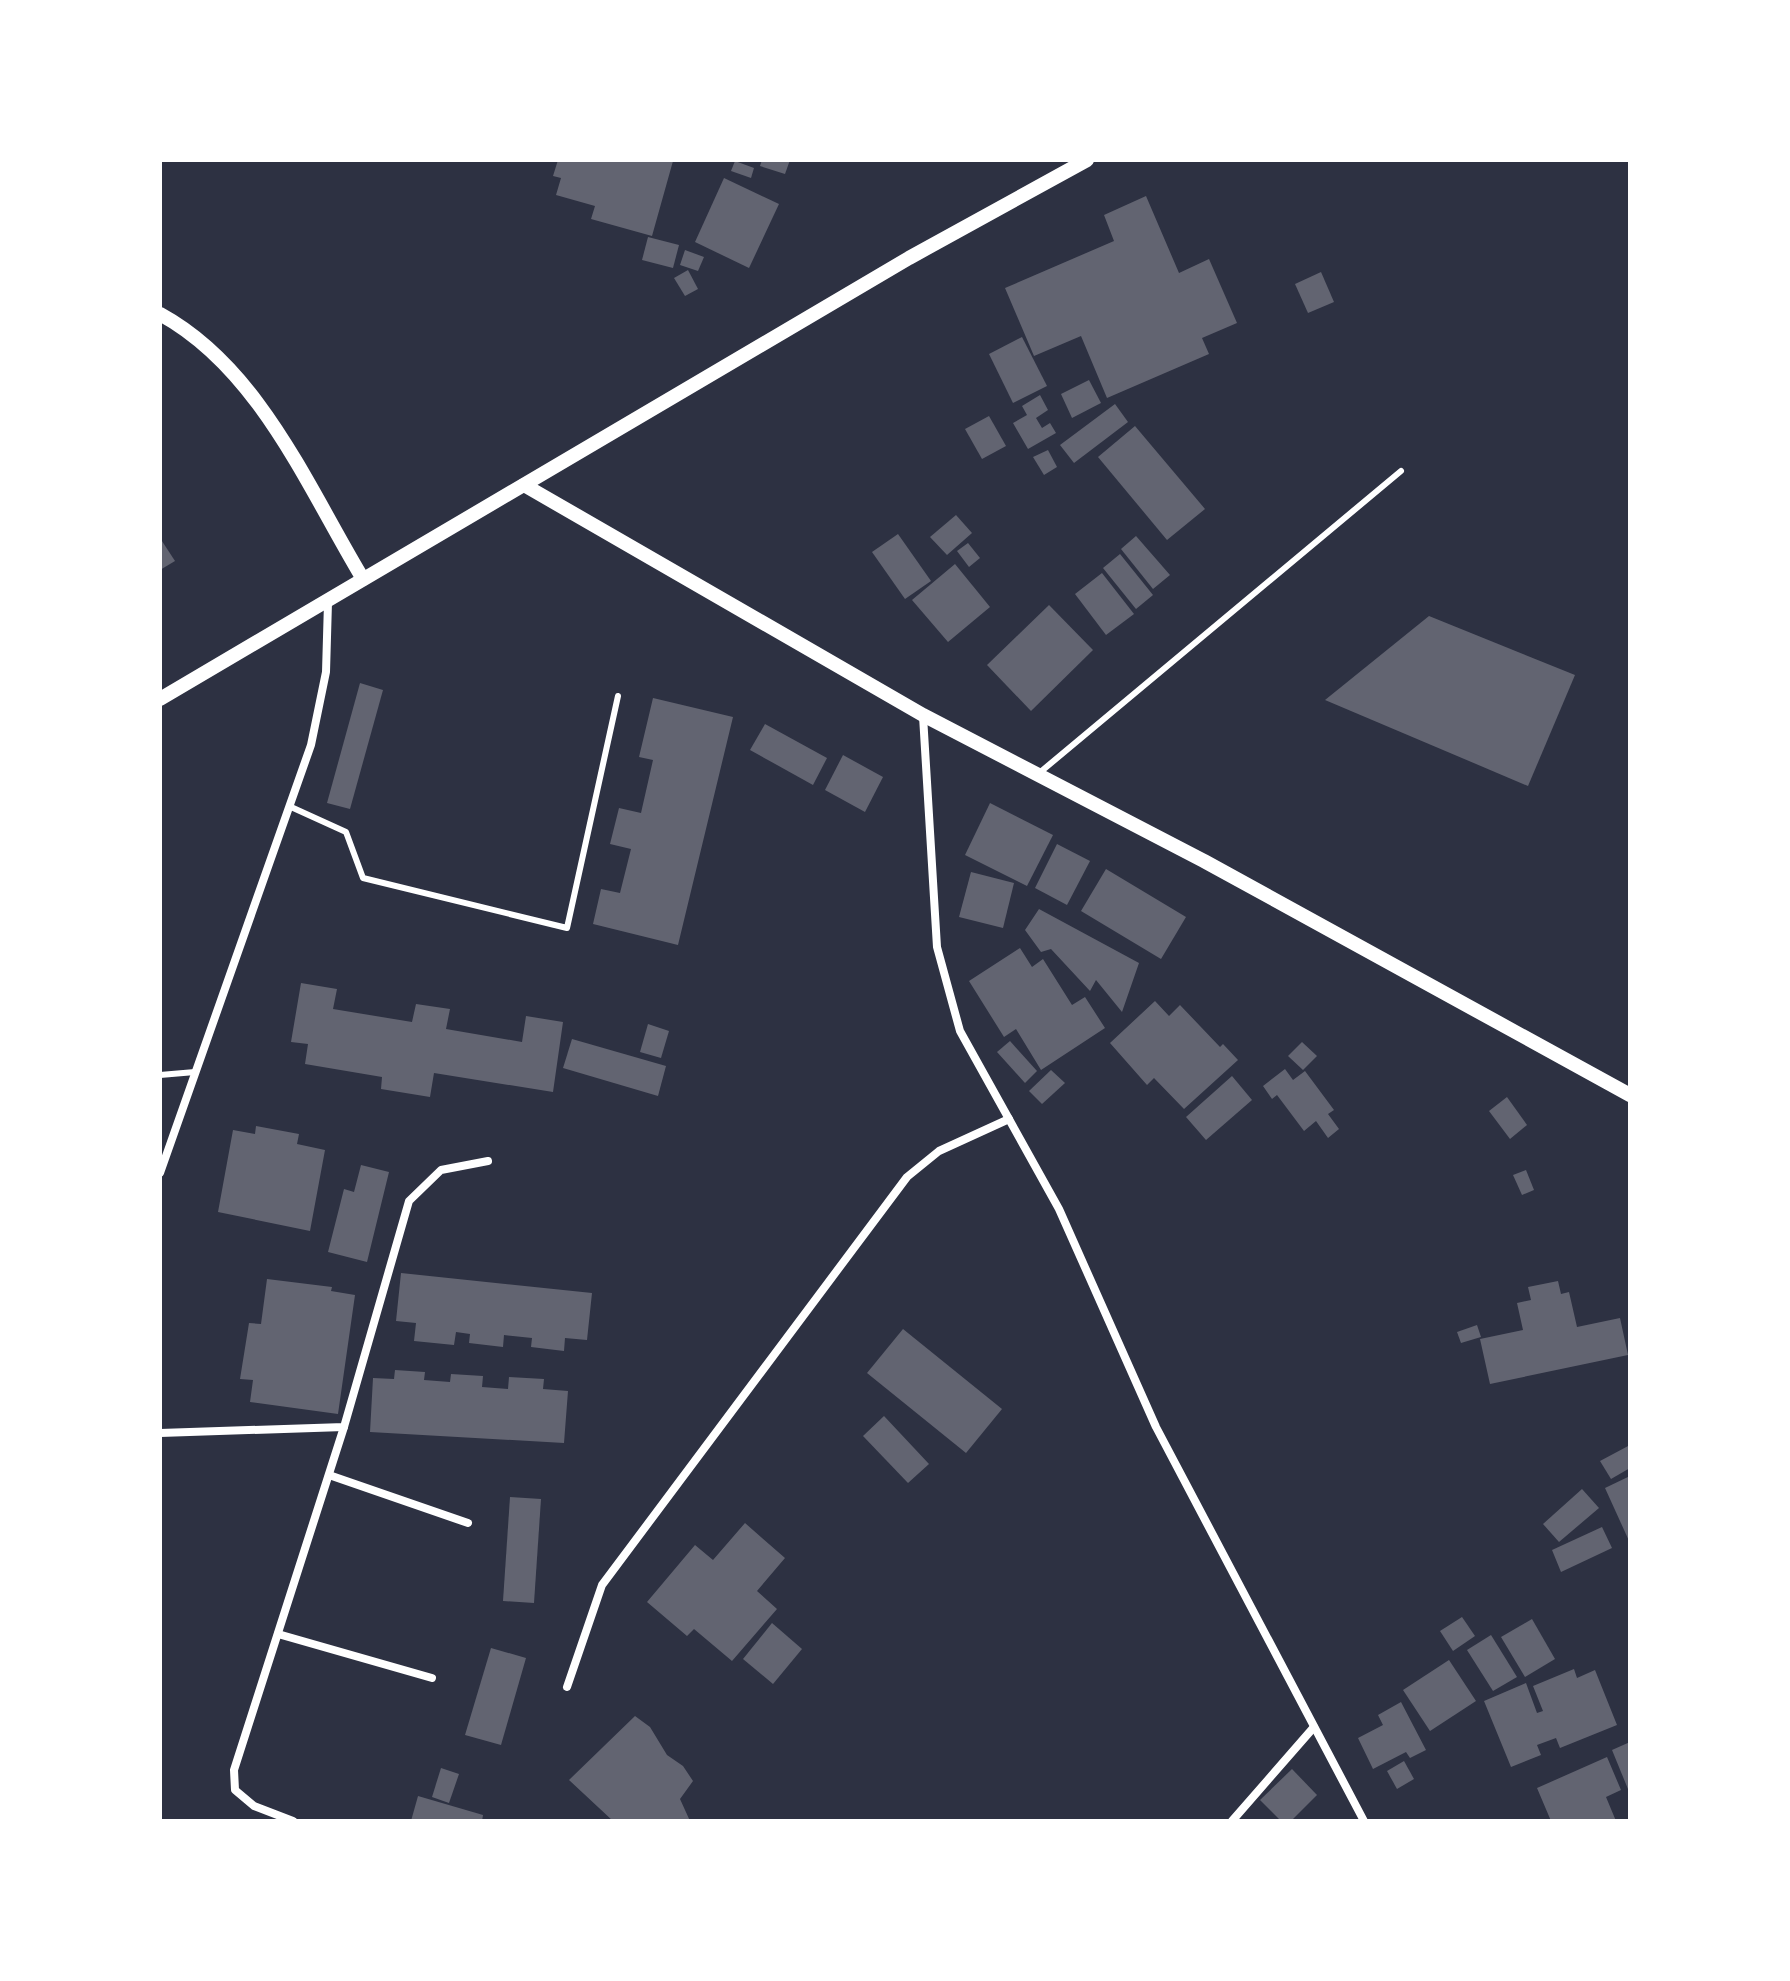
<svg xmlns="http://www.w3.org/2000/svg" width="1790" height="1981" viewBox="0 0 1790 1981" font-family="Literata,serif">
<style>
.building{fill:#626471}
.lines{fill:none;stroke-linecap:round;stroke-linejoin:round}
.service{stroke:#fff;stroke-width:6}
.minor{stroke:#fff;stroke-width:8}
.tertiary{stroke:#fff;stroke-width:14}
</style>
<rect width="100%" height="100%" fill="#2d3142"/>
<g class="building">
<path d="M558,160L673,161L652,236L591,219L595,206L556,195L561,178L553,176Z"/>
<path d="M762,160H790L785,174L760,166Z"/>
<path d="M735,161L754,168L751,178L731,171Z"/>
<path d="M724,178L779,204L749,268L695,242Z"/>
<path d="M1146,196L1179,273L1209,259L1237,323L1202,338L1209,354L1107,398L1081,336L1034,356L1005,288L1114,241L1104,215Z"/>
<path d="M648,237L679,245L673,268L642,260Z"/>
<path d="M685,250L704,257L698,271L680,265Z"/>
<path d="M688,270L698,289L685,296L674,278Z"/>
<path d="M1321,272L1334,302L1308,313L1295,284Z"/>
<path d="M1022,337L1047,386L1013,403L989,354Z"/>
<path d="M1089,380L1101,403L1072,418L1061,394Z"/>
<path d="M1040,395L1048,410L1036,418L1042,428L1050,423L1056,433L1028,449L1013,423L1027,415L1022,406Z"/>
<path d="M1115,404L1128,422L1074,463L1060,445Z"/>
<path d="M989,416L1006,446L982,459L965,429Z"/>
<path d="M1135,426L1205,509L1167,540L1098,457Z"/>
<path d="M1048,450L1057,467L1044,475L1033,457Z"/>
<path d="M956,515L972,533L947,555L930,537Z"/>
<path d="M898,534L931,581L905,599L872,552Z"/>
<path d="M1136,536L1170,575L1153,589L1121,549Z"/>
<path d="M160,538L175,561L160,570Z"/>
<path d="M968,543L980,558L969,567L957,551Z"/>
<path d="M1120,554L1153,595L1136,609L1103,568Z"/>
<path d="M955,564L990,607L948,642L912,600Z"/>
<path d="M1102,573L1134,614L1106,635L1075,594Z"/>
<path d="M1049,605L1093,650L1031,711L987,665Z"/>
<path d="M1429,616L1575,675L1528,786L1325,700Z"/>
<path d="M360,683L383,690L350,809L327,803Z"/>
<path d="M653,698L733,717L678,945L593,924L601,889L620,893L631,849L610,844L619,808L641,813L653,760L639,757Z"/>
<path d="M765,724L827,758L813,785L750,750Z"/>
<path d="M843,755L883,777L865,812L825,790Z"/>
<path d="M990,803L1053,835L1027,886L965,855Z"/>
<path d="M1057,844L1090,861L1067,905L1035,888Z"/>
<path d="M1106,869L1186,917L1161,959L1081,911Z"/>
<path d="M971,872L1014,883L1003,928L959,917Z"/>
<path d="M1039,909L1139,963L1122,1012L1096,980L1090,991L1051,949L1041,952L1025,930Z"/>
<path d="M1020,948L1032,967L1043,959L1072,1005L1085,997L1105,1028L1041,1070L1016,1029L1004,1037L969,981Z"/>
<path d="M301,983L337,989L333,1009L412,1022L416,1004L450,1009L446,1029L522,1042L526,1016L563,1022L553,1092L434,1073L430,1097L381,1089L382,1077L305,1064L308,1044L291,1042Z"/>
<path d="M1155,1001L1169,1016L1180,1005L1220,1047L1223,1044L1238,1060L1184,1109L1154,1078L1147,1085L1110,1043Z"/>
<path d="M648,1024L669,1031L661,1058L640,1052Z"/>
<path d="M572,1039L666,1066L658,1096L563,1068Z"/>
<path d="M1010,1041L1037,1071L1025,1083L997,1052Z"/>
<path d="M1302,1042L1317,1056L1303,1070L1288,1056Z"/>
<path d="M1285,1069L1293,1080L1305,1071L1334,1110L1328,1114L1339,1129L1328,1138L1316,1121L1304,1131L1277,1095L1272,1099L1263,1086Z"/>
<path d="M1051,1070L1065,1083L1042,1104L1029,1091Z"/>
<path d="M1232,1076L1252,1100L1206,1140L1186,1117Z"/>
<path d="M1507,1097L1527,1125L1510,1139L1489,1111Z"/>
<path d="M256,1126L299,1134L297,1144L325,1150L310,1231L218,1212L233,1130L255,1134Z"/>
<path d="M361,1165L389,1172L367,1262L328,1252L344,1189L354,1192Z"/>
<path d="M1526,1170L1534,1190L1522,1195L1513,1175Z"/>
<path d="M401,1273L592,1293L587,1340L565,1338L564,1351L531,1347L532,1338L504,1335L503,1347L469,1343L470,1334L456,1332L454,1345L414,1341L416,1323L396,1321Z"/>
<path d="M267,1279L332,1287L331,1291L355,1295L338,1414L250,1402L253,1380L240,1379L249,1323L261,1324Z"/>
<path d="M1558,1281L1561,1294L1569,1292L1577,1327L1620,1318L1628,1355L1490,1384L1480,1339L1523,1330L1517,1303L1531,1300L1528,1287Z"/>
<path d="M1477,1325L1481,1337L1461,1343L1457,1332Z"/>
<path d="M903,1329L1002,1409L966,1453L867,1373Z"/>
<path d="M395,1370L425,1372L424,1380L450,1382L451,1374L483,1376L482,1387L508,1389L509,1377L544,1379L543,1389L568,1391L564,1443L370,1432L373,1378L394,1379Z"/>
<path d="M884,1416L929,1464L908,1483L863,1436Z"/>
<path d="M1630,1445V1468L1611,1479L1600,1461Z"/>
<path d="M1630,1476V1543L1605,1488Z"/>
<path d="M1582,1489L1599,1508L1559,1542L1543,1524Z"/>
<path d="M510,1497L541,1499L534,1603L503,1601Z"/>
<path d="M745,1523L785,1558L757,1591L777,1609L732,1661L694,1629L687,1636L647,1602L695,1545L713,1560Z"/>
<path d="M1602,1527L1612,1548L1561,1572L1552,1550Z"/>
<path d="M1462,1617L1475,1636L1453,1651L1440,1631Z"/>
<path d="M1532,1619L1555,1659L1525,1677L1501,1637Z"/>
<path d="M772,1623L802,1649L773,1684L743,1659Z"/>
<path d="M1491,1635L1517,1677L1493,1691L1467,1650Z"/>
<path d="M491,1648L526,1658L501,1745L465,1735Z"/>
<path d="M1449,1660L1476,1701L1430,1731L1403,1690Z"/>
<path d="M1574,1669L1577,1678L1595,1670L1617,1725L1560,1748L1556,1738L1537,1745L1541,1755L1511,1767L1484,1701L1526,1683L1537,1713L1543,1711L1533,1686Z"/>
<path d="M1401,1702L1426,1750L1410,1758L1406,1752L1373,1769L1358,1738L1383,1725L1378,1715Z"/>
<path d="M635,1716L650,1727L667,1755L683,1766L693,1781L680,1799L690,1821H613L569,1780Z"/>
<path d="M1630,1742V1794L1612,1750Z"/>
<path d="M1607,1757L1621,1790L1606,1797L1616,1821H1551L1537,1788Z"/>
<path d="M1404,1761L1414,1779L1397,1789L1387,1771Z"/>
<path d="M441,1768L459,1774L449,1803L432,1797Z"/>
<path d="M1292,1769L1317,1795L1291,1821H1281L1260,1800Z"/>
<path d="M418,1796L483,1815L482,1821H411Z"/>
</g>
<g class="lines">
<g class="service">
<path d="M1038,774L1401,471"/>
<path d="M291,807L346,832L363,878L567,928L618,696"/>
<path d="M160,1075L195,1072"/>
</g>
<g class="minor">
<path d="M923,716L937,947L960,1031L1059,1209L1156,1427L1364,1821"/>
<path d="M160,1173L311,745L326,672L328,602"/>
<path d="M160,1433L344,1427L409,1201L441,1170L488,1161"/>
<path d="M329,1475L468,1523"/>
<path d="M278,1634L432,1678"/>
<path d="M567,1687L602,1585L907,1177L939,1151L1009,1119"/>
<path d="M293,1821L254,1806L235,1790L234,1770L344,1427"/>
<path d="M1232,1821L1314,1727"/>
</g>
<g class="tertiary">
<path d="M160,314C259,368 307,486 363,579"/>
<path d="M524,485L923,715L1204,861L1630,1095"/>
<path d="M160,699L909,258L1087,160"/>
</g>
</g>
<rect width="1790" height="1981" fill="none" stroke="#ffffff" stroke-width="324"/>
</svg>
